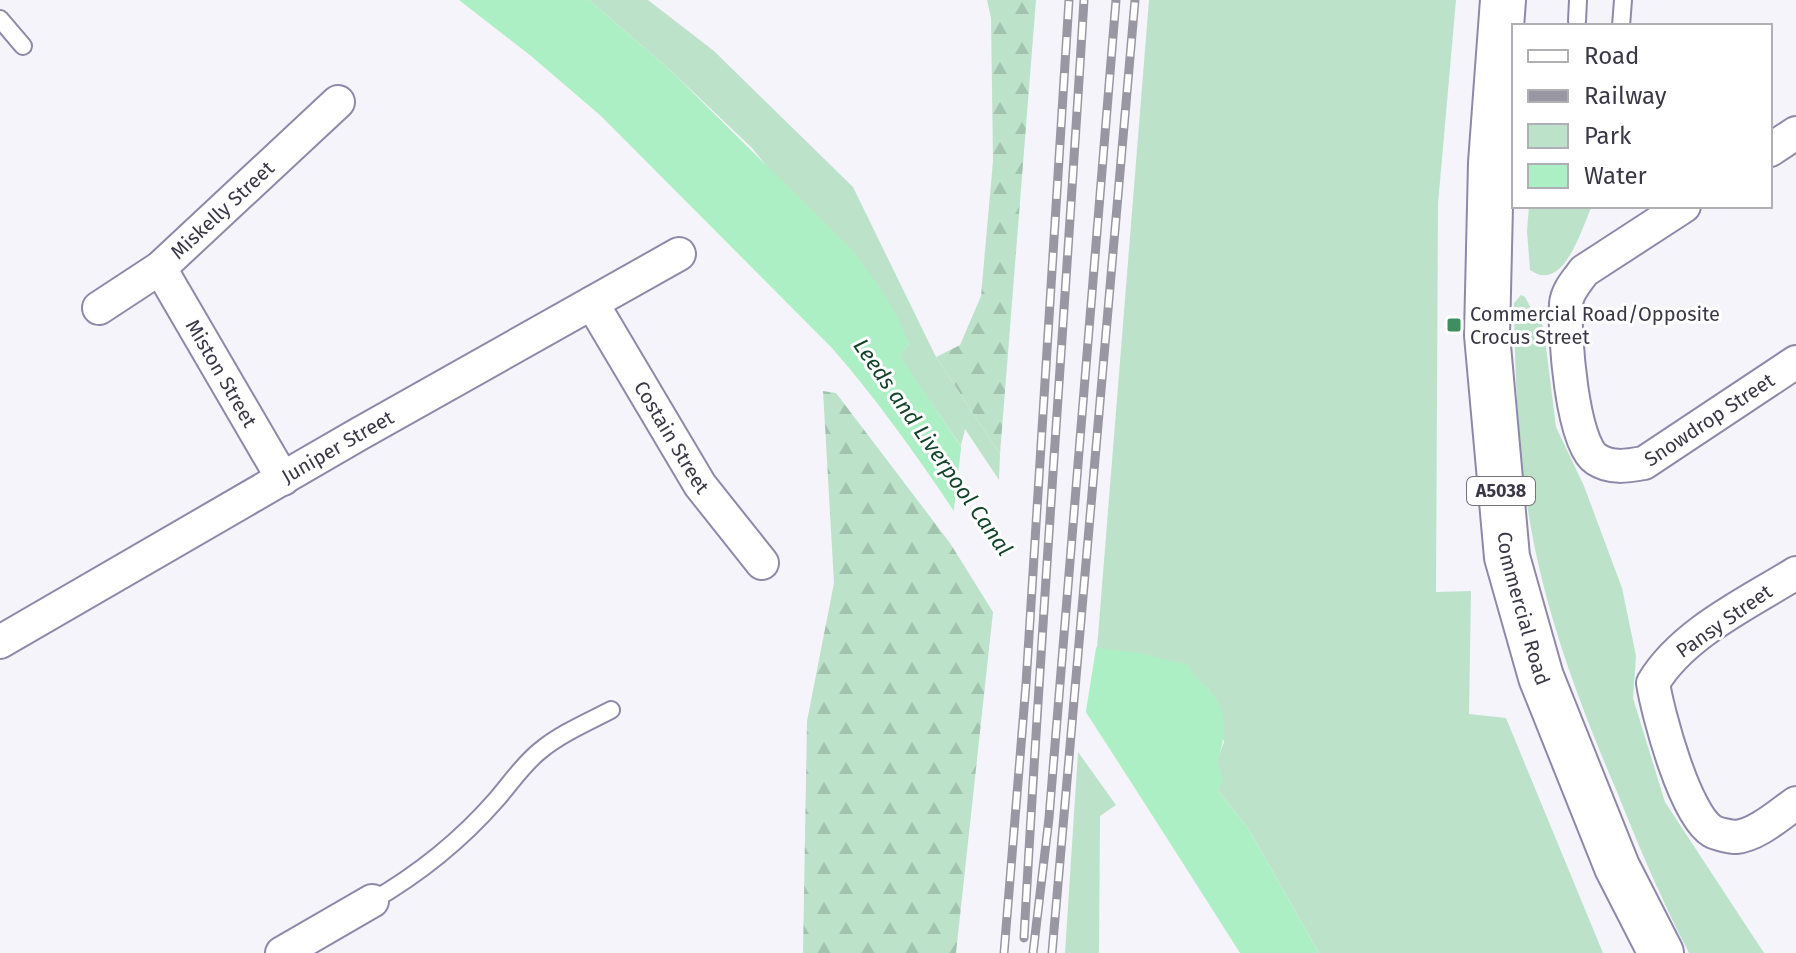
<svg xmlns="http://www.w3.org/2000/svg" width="1796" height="953" viewBox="0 0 1796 953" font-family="'Fira Sans',sans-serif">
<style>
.green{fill:#bce3c9}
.forest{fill:url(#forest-firs)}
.water{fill:#adefc4}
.pier{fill:#f5f4fb}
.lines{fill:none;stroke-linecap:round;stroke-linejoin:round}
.lane-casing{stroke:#8e89a9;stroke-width:20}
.street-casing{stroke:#8e89a9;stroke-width:36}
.primary-casing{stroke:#8e89a9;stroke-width:48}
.lane{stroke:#fff;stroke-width:16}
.street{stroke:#fff;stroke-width:32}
.primary{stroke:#fff;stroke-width:44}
.rail-casing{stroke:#9998a2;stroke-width:9}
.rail{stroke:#fff;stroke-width:6;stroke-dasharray:18;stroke-linecap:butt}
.poi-dot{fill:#3d8e60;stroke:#fff;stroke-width:3}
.labels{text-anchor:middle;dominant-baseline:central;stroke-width:6;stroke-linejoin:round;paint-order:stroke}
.shield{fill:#fff;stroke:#75747e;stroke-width:2}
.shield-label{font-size:18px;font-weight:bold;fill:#3a3846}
.street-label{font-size:20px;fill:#3a3846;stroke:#fff}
.poi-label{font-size:20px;fill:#3a3846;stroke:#fff;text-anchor:start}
.water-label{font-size:22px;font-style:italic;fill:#13452a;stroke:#fff}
</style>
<defs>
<pattern id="forest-firs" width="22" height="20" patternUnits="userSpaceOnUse" patternTransform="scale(2)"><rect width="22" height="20" fill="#bce3c9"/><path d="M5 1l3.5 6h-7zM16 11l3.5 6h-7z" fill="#a2c4ae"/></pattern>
</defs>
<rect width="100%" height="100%" fill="#f5f4fb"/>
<g class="green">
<path d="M589,0H648L714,51L853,187L936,357L1000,454L999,480L965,429L961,446L899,356L909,344L752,148L669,69Z"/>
<path d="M1149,0H1456L1438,204L1436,592L1471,591L1469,714L1506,718L1603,953H1319L1248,828L1218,791L1216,763L1224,742L1210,691L1194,677L1097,648Z"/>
<path d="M1529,206H1592C1581,229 1564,294 1530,270L1527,231Z"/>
<path d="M1521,295L1525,297L1531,308L1539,315L1544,331L1556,427L1584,486L1622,588L1636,656L1633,698L1665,802L1764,953H1689C1662,901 1639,847 1617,792C1582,710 1550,626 1533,539C1518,462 1515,381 1514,303Z"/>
<path d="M1078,752L1116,805L1100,816L1099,953H1065Z"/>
</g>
<g class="forest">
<path d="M987,0H1036L1000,454L936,357L960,345L981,296L993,161L991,18Z"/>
<path d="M823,391L836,393L950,543L993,612L956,953H803L807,721L834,583Z"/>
</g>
<path class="water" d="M459,0H589L669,69L851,249C875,279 896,308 909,344L900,356L1097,648L1139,653L1188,665C1194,677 1200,681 1209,690C1229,712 1226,736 1217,763L1223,778L1218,791L1248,828L1319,953H1240C1164,833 1087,713 1009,594C953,510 898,423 831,347L601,116L531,56Z"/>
<path class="pier" d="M962,440L1097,642L1085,717L953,517Z"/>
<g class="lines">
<defs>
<g id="lane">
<path d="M0,19L23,46"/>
<path d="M1577,21L1578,0"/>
<path d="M1621,26L1623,0"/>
<path d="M372,901C417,875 461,840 496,800C511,783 523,764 541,750C562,733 588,722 611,710"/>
</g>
<g id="street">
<path d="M1770,150L1796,133"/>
<path id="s1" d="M1684,206L1584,271C1577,281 1567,291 1566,304C1564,333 1572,444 1596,459C1611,469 1627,466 1644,463L1796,362"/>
<path id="s2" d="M160,268L283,479"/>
<path id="s3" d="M592,303L700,485L762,563"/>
<path id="s4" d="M99,308L160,268L338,102"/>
<path d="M1796,573C1748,603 1683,633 1653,683C1658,714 1685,815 1712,831C1717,834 1731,837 1736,837C1757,835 1780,814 1796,803"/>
<path id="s5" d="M0,642L359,434L679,254"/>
<path d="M282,953L372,901"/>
</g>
<g id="primary">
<path id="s6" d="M1503,0L1491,163L1487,335L1507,557L1541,677L1617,867L1661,953"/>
</g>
</defs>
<use href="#lane" class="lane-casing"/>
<use href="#street" class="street-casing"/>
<use href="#primary" class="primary-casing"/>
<use href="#lane" class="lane"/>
<use href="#street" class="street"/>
<use href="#primary" class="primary"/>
<defs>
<g id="rail">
<path d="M1024,938C1041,625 1065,313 1084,0"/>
<path d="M1004,953L1026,684L1069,0"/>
<path d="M1033,953L1049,818L1116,0"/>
<path d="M1052,953L1135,0"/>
</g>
</defs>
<use href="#rail" class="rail-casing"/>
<use href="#rail" class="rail"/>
</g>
<rect class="poi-dot" x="1446" y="317" width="16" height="16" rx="4"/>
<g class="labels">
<rect class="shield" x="1467" y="477" width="68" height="28" rx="6"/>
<g class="shield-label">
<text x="1501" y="491">A5038</text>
</g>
<g class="street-label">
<text stroke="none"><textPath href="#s4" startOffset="158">Miskelly Street</textPath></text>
<text stroke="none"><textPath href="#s2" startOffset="122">Miston Street</textPath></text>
<text stroke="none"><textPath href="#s1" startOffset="446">Snowdrop Street</textPath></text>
<text stroke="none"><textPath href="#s3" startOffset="156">Costain Street</textPath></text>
<text stroke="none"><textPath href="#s5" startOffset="390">Juniper Street</textPath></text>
<text stroke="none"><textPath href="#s6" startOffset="612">Commercial Road</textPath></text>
<text transform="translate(1724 621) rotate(-35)">Pansy Street</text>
</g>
<g class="poi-label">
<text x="1470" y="314">Commercial Road/Opposite<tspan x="1470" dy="23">Crocus Street</tspan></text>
</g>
<g class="water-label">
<text transform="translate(933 447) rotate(55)">Leeds and Liverpool Canal</text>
</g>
</g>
<rect x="1512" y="24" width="260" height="184" fill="#ffffff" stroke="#b0afb5" stroke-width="2"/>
<rect x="1528" y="50" width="40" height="12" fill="#ffffff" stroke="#b0afb5" stroke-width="2"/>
<text x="1584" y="64" font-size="24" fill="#3a3846">Road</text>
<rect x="1528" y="90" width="40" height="12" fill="#9998a2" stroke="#b0afb5" stroke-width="2"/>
<text x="1584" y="104" font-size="24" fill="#3a3846">Railway</text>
<rect x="1528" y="124" width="40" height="24" fill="#bce3c9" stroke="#b0afb5" stroke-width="2"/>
<text x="1584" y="144" font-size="24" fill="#3a3846">Park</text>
<rect x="1528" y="164" width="40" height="24" fill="#adefc4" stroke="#b0afb5" stroke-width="2"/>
<text x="1584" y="184" font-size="24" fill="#3a3846">Water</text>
</svg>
